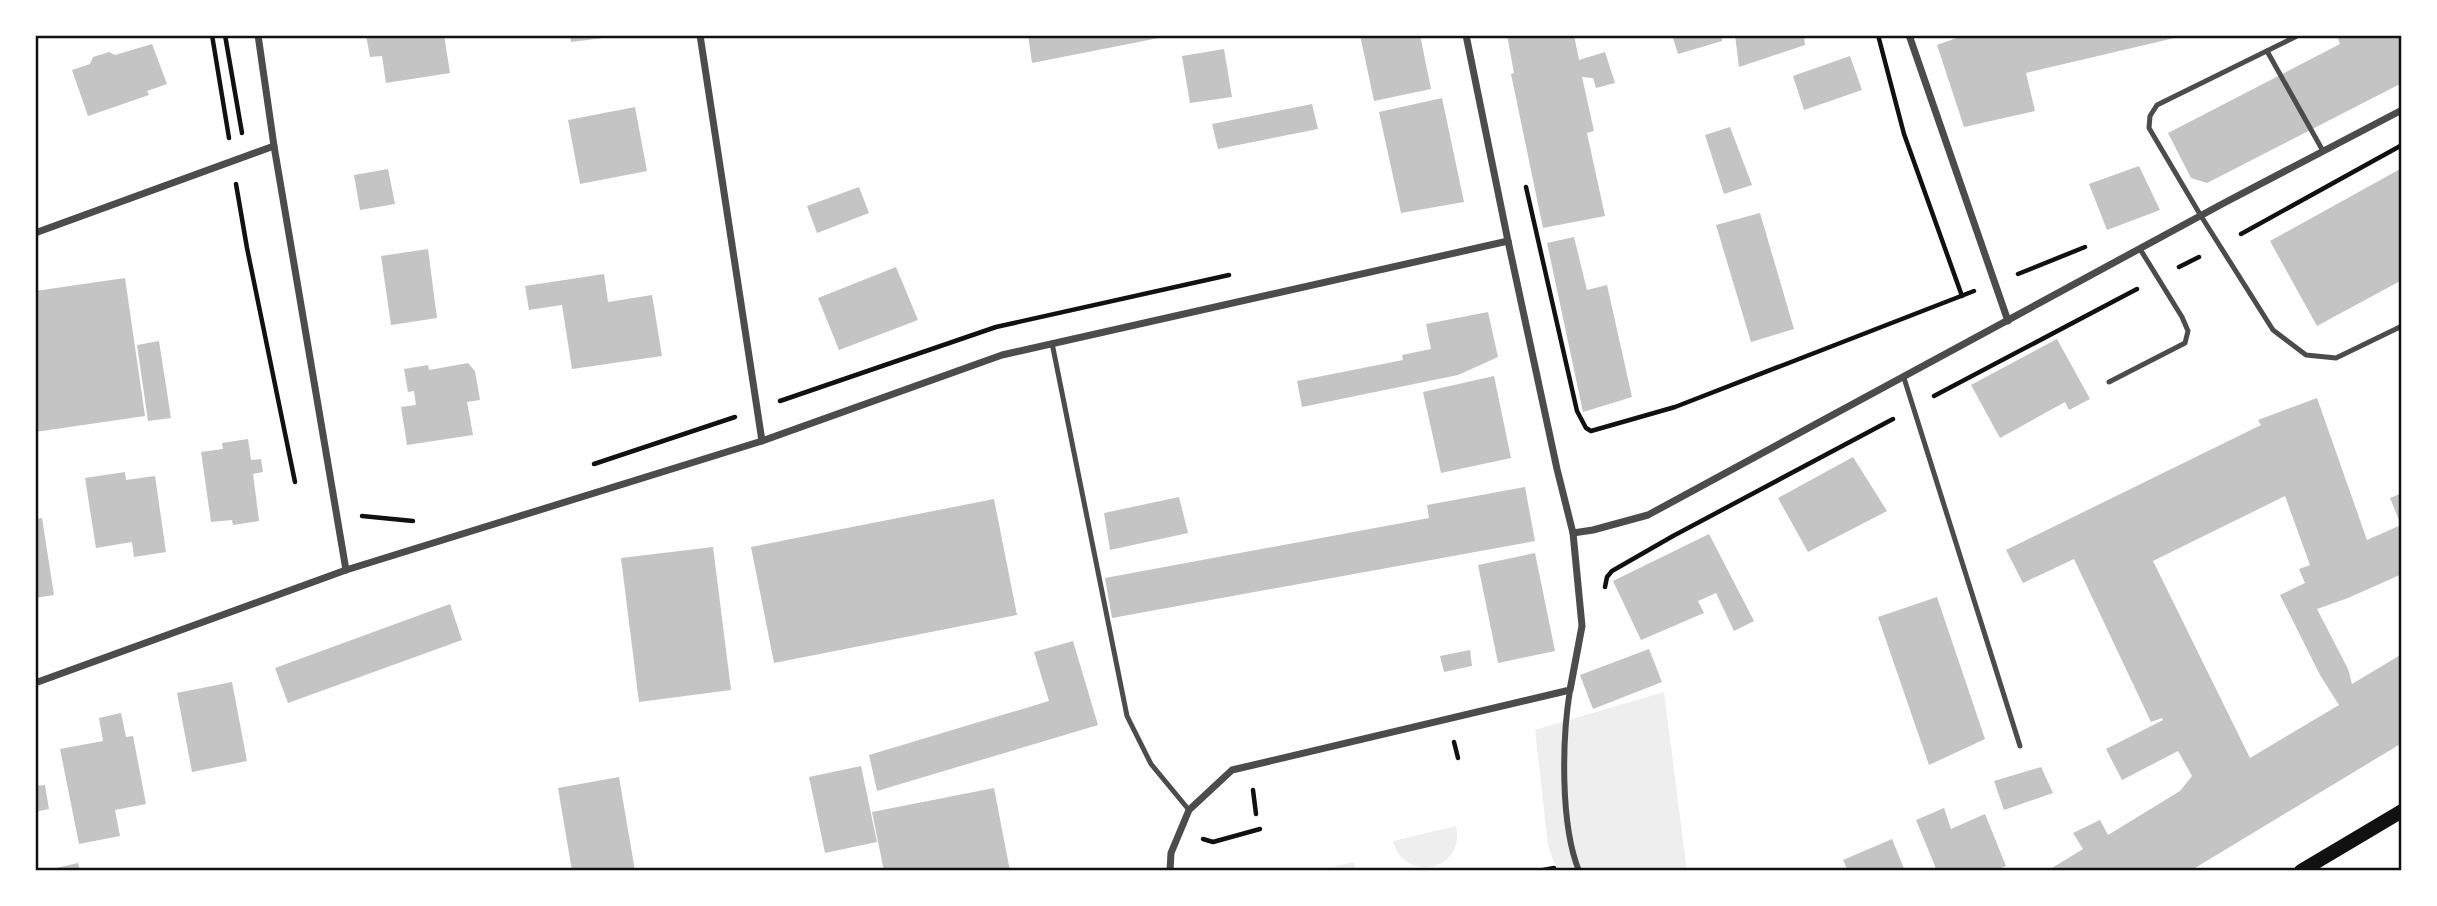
<svg xmlns="http://www.w3.org/2000/svg" width="2437" height="906" viewBox="0 0 2437 906" font-family="'Public Sans',sans-serif">
<style>
.green{fill:#eee}
.building{fill:#c4c4c4;fill-rule:evenodd}
.lines{fill:none;stroke-linecap:round;stroke-linejoin:round}
.path{stroke:#111;stroke-width:4.5}
.service{stroke:#4c4c4c;stroke-width:5}
.pedestrian{stroke:#4c4c4c;stroke-width:6}
.minor{stroke:#4c4c4c;stroke-width:7}
.secondary{stroke:#111;stroke-width:14}
.neatline{fill:none;stroke:#111;stroke-width:2.5}
</style>
<rect width="100%" height="100%" fill="#fff"/>
<g class="green">
<path d="M1664,692L1687,871H1557L1548,845L1535,730Z"/>
<path d="M1456,826C1466,872 1403,883 1393,841Z"/>
<path d="M1354,862L1356,871H1316Z"/>
</g>
<g class="building">
<path d="M366,35H444L450,73L386,83L382,56L370,57Z"/>
<path d="M570,35H610L611,37L571,42Z"/>
<path d="M1028,35H1169V36L1032,63Z"/>
<path d="M1360,35H1420L1431,89L1374,101Z"/>
<path d="M1507,35H1574L1579,60L1605,52L1615,83L1596,88L1593,78L1582,77L1594,131L1587,133L1605,216L1543,228L1511,74L1514,73Z"/>
<path d="M1672,35H1722V41L1678,54Z"/>
<path d="M1735,35H1804L1805,45L1739,67Z"/>
<path d="M1965,35H2183V36L2026,73L2035,111L1964,127L1937,45Z"/>
<path d="M2337,35H2402V83L2207,183L2191,178L2168,133L2340,44Z"/>
<path d="M152,44L167,84L147,91L149,95L88,116L72,70L90,64L93,57L109,52L115,55Z"/>
<path d="M1224,49L1232,97L1190,103L1182,56Z"/>
<path d="M1850,56L1862,90L1804,110L1793,76Z"/>
<path d="M1442,98L1464,202L1401,213L1379,112Z"/>
<path d="M1312,104L1318,129L1218,149L1212,124Z"/>
<path d="M635,107L647,171L580,184L568,120Z"/>
<path d="M1730,127L1752,185L1724,194L1705,135Z"/>
<path d="M2139,166L2160,210L2107,230L2089,184Z"/>
<path d="M2402,168V280L2317,326L2270,241Z"/>
<path d="M388,169L395,204L360,210L354,175Z"/>
<path d="M859,187L869,213L817,233L807,206Z"/>
<path d="M1760,213L1794,329L1751,342L1716,225Z"/>
<path d="M1574,237L1587,290L1607,285L1632,397L1583,412L1547,243Z"/>
<path d="M428,249L437,318L391,325L381,256Z"/>
<path d="M896,267L918,320L839,350L818,298Z"/>
<path d="M604,274L608,302L652,295L662,356L572,369L562,305L529,310L525,286Z"/>
<path d="M125,278L145,416L35,432V291Z"/>
<path d="M1488,312L1498,357L1458,375L1302,407L1297,381L1403,360L1402,355L1431,349L1426,324Z"/>
<path d="M2057,339L2090,399L2069,410L2065,402L2000,438L1971,385Z"/>
<path d="M159,341L171,418L148,421L137,345Z"/>
<path d="M468,363L475,371L480,400L467,402L473,435L407,445L401,407L416,405L414,391L408,392L404,369L428,365L429,370Z"/>
<path d="M1494,376L1511,458L1441,473L1423,392Z"/>
<path d="M2317,398L2367,540L2401,525L2390,498L2402,493V574L2348,598L2317,609L2348,669L2352,684L2402,654V743L2190,871H2047L2083,849L2073,833L2100,820L2108,835L2180,791L2192,776L2178,751L2122,780L2106,749L2163,720L2162,718L2151,722L2074,559L2023,583L2006,550L2261,425L2258,420ZM2285,496L2310,565L2299,569L2305,583L2280,595L2320,675L2339,705L2250,758L2153,561Z"/>
<path d="M248,439L251,460L261,459L263,472L253,474L259,521L233,525L232,520L211,522L201,452L223,449L222,443Z"/>
<path d="M1853,457L1887,511L1808,552L1778,498Z"/>
<path d="M125,472L126,480L155,476L166,552L134,557L132,542L96,548L85,478Z"/>
<path d="M1525,487L1535,541L1112,618L1105,578L1429,518L1427,505Z"/>
<path d="M1179,497L1188,533L1110,550L1104,513Z"/>
<path d="M994,499L1017,615L774,663L751,547Z"/>
<path d="M42,518L54,595L35,598V519Z"/>
<path d="M1709,534L1754,621L1734,631L1716,593L1698,601L1704,613L1641,640L1613,581Z"/>
<path d="M713,547L731,690L639,702L621,558Z"/>
<path d="M1535,553L1555,651L1498,663L1478,565Z"/>
<path d="M1937,597L1985,739L1929,765L1878,617Z"/>
<path d="M450,604L462,640L288,703L275,668Z"/>
<path d="M1073,641L1098,725L877,791L869,755L1049,701L1034,652Z"/>
<path d="M1649,649L1662,682L1593,709L1580,675Z"/>
<path d="M1470,650L1472,666L1444,672L1440,656Z"/>
<path d="M232,682L247,761L192,772L177,693Z"/>
<path d="M121,713L126,737L133,736L146,804L115,810L120,836L79,844L60,749L103,741L99,718Z"/>
<path d="M861,766L877,842L825,853L809,777Z"/>
<path d="M2041,767L2053,793L2004,810L1994,781Z"/>
<path d="M619,777L635,871H572L558,788Z"/>
<path d="M45,785L49,809L35,812V786Z"/>
<path d="M994,788L1010,871H884L872,812Z"/>
<path d="M1944,808L1951,829L1985,814L2006,866L1994,871H1937L1916,820Z"/>
<path d="M1892,839L1905,871H1848L1843,860Z"/>
<path d="M78,863L80,871H57L56,868Z"/>
</g>
<g class="lines">
<g class="path">
<path d="M212,35L229,138"/>
<path d="M225,35L242,133"/>
<path d="M1878,35L1904,134L1962,296"/>
<path d="M236,184L247,248L295,482"/>
<path d="M1526,187L1577,411L1586,428L1591,431L1675,407L1974,291"/>
<path d="M2241,234L2402,145"/>
<path d="M2179,267L2199,257"/>
<path d="M2018,274L2085,247"/>
<path d="M1934,396L2137,289"/>
<path d="M780,401L996,327L1229,275"/>
<path d="M594,464L735,417"/>
<path d="M362,516L413,521"/>
<path d="M1605,587L1607,577L1612,571L1673,536L1893,419"/>
<path d="M1454,742L1458,758"/>
<path d="M1253,790L1256,814"/>
<path d="M1203,839L1213,842L1260,829"/>
<path d="M1538,871L1554,868"/>
</g>
<g class="service">
<path d="M2299,35L2157,105L2150,116L2149,128L2201,216L2273,330L2306,355L2336,358L2402,326"/>
<path d="M2267,51L2323,151"/>
<path d="M1052,343L1127,716L1151,764L1189,810"/>
<path d="M1904,378L2020,746"/>
<path d="M2109,382L2185,343L2188,331L2182,317L2140,249"/>
</g>
<path class="pedestrian" d="M1570,690C1562,739 1560,824 1579,871"/>
<g class="minor">
<path d="M258,35L274,146L346,570"/>
<path d="M700,35L762,441"/>
<path d="M1909,35L2008,321"/>
<path d="M35,233L274,146"/>
<path d="M1573,533L1593,530L1648,515L2224,203L2402,110"/>
<path d="M35,683L346,570L762,441L1002,355L1508,241"/>
<path d="M1170,871L1171,853L1189,810L1232,770L1570,690L1582,626L1573,533L1557,469L1508,241L1466,35"/>
</g>
<path class="secondary" d="M2301,871L2402,811"/>
</g>
<rect width="2437" height="906" fill="none" stroke="#ffffff" stroke-width="74"/>
<rect x="37" y="37" width="2363" height="832" class="neatline"/>
</svg>
